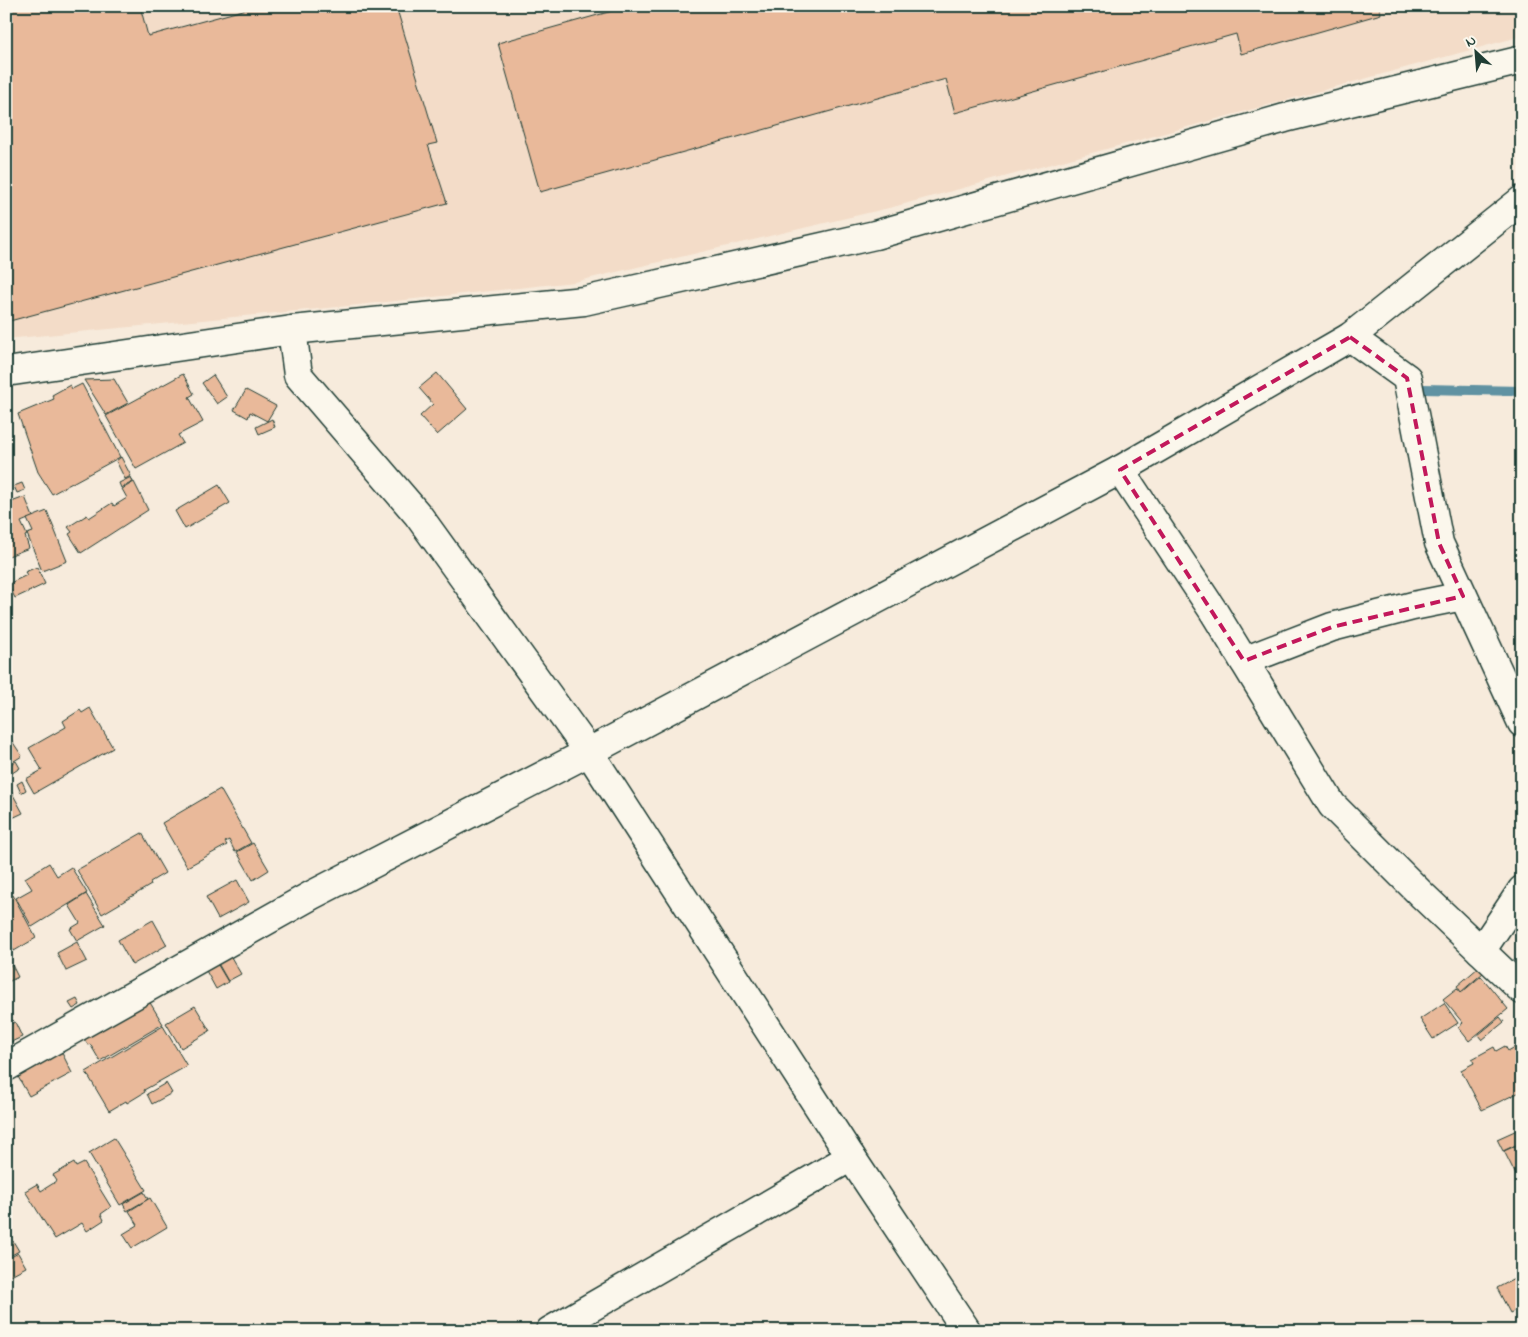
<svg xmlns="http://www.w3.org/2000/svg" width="1528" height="1337" viewBox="0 0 1528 1337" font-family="'Indie Flower',sans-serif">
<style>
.built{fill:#f3dcc8}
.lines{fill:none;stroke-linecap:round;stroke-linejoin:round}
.stream{stroke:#6092a2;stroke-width:10}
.building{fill:#e9b99a;stroke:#1f3d34}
.minor-casing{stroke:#1f3d34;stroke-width:31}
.minor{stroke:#fbf7ec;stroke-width:28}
.marked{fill:none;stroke:#c2185b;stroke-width:4;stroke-dasharray:10 6;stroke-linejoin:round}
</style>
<rect width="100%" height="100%" fill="#f7ebdc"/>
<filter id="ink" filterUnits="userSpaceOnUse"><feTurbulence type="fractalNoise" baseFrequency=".02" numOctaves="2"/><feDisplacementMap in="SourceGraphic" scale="10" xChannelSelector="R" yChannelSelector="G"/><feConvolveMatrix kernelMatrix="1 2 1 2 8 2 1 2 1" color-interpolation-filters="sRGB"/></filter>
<g filter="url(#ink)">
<path class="built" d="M6,6H1522V36L893,207L574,282L348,306L6,339Z"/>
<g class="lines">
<path class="stream" d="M1423,389L1522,391"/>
</g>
<g class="building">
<path d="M6,6H140L148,36L258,6H396L437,143L428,145L447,203L6,322Z"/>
<path d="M630,6H1379L1381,14L1241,54L1236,34L955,113L946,79L540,192L498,43Z"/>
<path d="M437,373L467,409L437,435L420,416L433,404L419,388Z"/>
<path d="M183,374L194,394L189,397L203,422L178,435L183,443L136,469L106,416Z"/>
<path d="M213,375L227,397L217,404L202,383Z"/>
<path d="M114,379L128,403L106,415L84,380Z"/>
<path d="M82,384L120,457L52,494L38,472L18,414L54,399L52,395L70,385L72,389Z"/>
<path d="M246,390L276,406L267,421L250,412L248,418L234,410Z"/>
<path d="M272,419L275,427L259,434L256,427Z"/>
<path d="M121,457L131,476L125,479L116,461Z"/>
<path d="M131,477L133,482L121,488L119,483Z"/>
<path d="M134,482L148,510L81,553L69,534L72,532L68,527L87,515L89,518L112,503L114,506L127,498L122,489Z"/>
<path d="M22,483L25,490L17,493L14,486Z"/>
<path d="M219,485L230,503L185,529L175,511Z"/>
<path d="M25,497L33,517L21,522L27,535L25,536L29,548L6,557V504Z"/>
<path d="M47,511L67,561L42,571L27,534L33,532L27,519Z"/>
<path d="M37,567L45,584L15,598L8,584L27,575L25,572Z"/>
<path d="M90,708L113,748L34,793L26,779L42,770L29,748L66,727L63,721L80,710L82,713Z"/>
<path d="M6,732L22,756L6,766Z"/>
<path d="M16,761L20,768L6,777V767Z"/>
<path d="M22,781L26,790L21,793L17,784Z"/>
<path d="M220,789L251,843L235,852L229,840L225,842L227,845L187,867L162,823Z"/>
<path d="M11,791L23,813L6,821V793Z"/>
<path d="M142,833L165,873L150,882L151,885L102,914L77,870Z"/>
<path d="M253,843L269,870L253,880L237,852Z"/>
<path d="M49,863L57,876L71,867L87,893L32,927L16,898L32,889L25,878Z"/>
<path d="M237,880L249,902L218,919L206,897Z"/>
<path d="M86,894L105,925L77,941L70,929L80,923L69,905Z"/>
<path d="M13,895L36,938L14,951L6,937V899Z"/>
<path d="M153,920L167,945L132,965L118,940Z"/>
<path d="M77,942L87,961L66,971L57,953Z"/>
<path d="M228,952L241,974L228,981L216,960Z"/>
<path d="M215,960L228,982L216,989L204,967Z"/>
<path d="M12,965L18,977L6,983V968Z"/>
<path d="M1479,967L1483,973L1461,992L1457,986Z"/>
<path d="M1481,976L1508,1009L1469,1041L1458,1027L1463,1023L1443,999L1457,988L1461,993Z"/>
<path d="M146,996L163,1024L100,1061L90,1044L88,1045L82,1036Z"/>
<path d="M77,999L80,1005L73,1009L69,1003Z"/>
<path d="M1444,1003L1458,1023L1433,1039L1420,1019Z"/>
<path d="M195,1006L210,1031L181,1048L166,1023Z"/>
<path d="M1500,1017L1504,1022L1482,1040L1478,1035Z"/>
<path d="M15,1022L22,1037L9,1043L6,1036V1026Z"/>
<path d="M163,1026L187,1066L144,1090L145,1092L127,1103L126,1101L109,1111L86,1072Z"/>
<path d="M1522,1043V1091L1482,1110L1461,1070L1474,1063L1472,1059L1494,1047L1496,1051L1505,1046L1508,1051Z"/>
<path d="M59,1047L72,1073L29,1096L17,1075Z"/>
<path d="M166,1083L172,1093L152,1104L147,1094Z"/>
<path d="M1517,1130L1522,1142L1503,1151L1497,1139Z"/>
<path d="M114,1138L146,1190L120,1205L89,1153Z"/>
<path d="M1522,1143V1187L1504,1151Z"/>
<path d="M74,1163L76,1167L84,1163L111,1207L101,1214L104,1220L87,1231L82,1223L55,1239L25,1191L37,1184L41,1191L57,1181L53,1175Z"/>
<path d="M144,1192L148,1199L127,1211L123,1204Z"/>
<path d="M150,1198L167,1227L132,1248L123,1234L138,1225L129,1211Z"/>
<path d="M13,1241L19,1251L6,1258V1244Z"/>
<path d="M18,1253L26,1267L7,1277L6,1260Z"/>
<path d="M1522,1275V1307L1510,1313L1497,1288Z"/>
</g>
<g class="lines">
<defs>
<g id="minor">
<path d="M292,330L298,375L418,515L589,752L851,1157L967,1331"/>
<path d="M1350,337L1407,378L1439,543L1522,723"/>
<path d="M6,372L292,330L584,301L875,235L1285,118L1522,60"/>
<path d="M1120,470L1214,612L1332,805L1422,895L1522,990"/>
<path d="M1244,661L1332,627L1413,606L1463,596"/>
<path d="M1481,951L1522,890"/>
<path d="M6,1067L312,895L589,752L1120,470L1350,337L1522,200"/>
<path d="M550,1331L851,1157"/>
</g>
</defs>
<use href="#minor" class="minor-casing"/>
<use href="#minor" class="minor"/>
</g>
</g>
<path class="marked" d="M1350,337L1407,378L1439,543L1463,596L1332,627L1244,661L1120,470Z"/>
<rect width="1528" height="1337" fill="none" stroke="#fbf7ec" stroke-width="25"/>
<rect x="12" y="12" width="1503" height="1312" fill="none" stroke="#1f3d34" stroke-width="2" filter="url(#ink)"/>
<g transform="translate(1476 52) rotate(334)" stroke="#fbf7ec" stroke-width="4" paint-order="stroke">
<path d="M0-4L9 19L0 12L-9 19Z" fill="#1f3d34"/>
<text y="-8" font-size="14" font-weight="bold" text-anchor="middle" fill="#1f3d34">N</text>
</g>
</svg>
